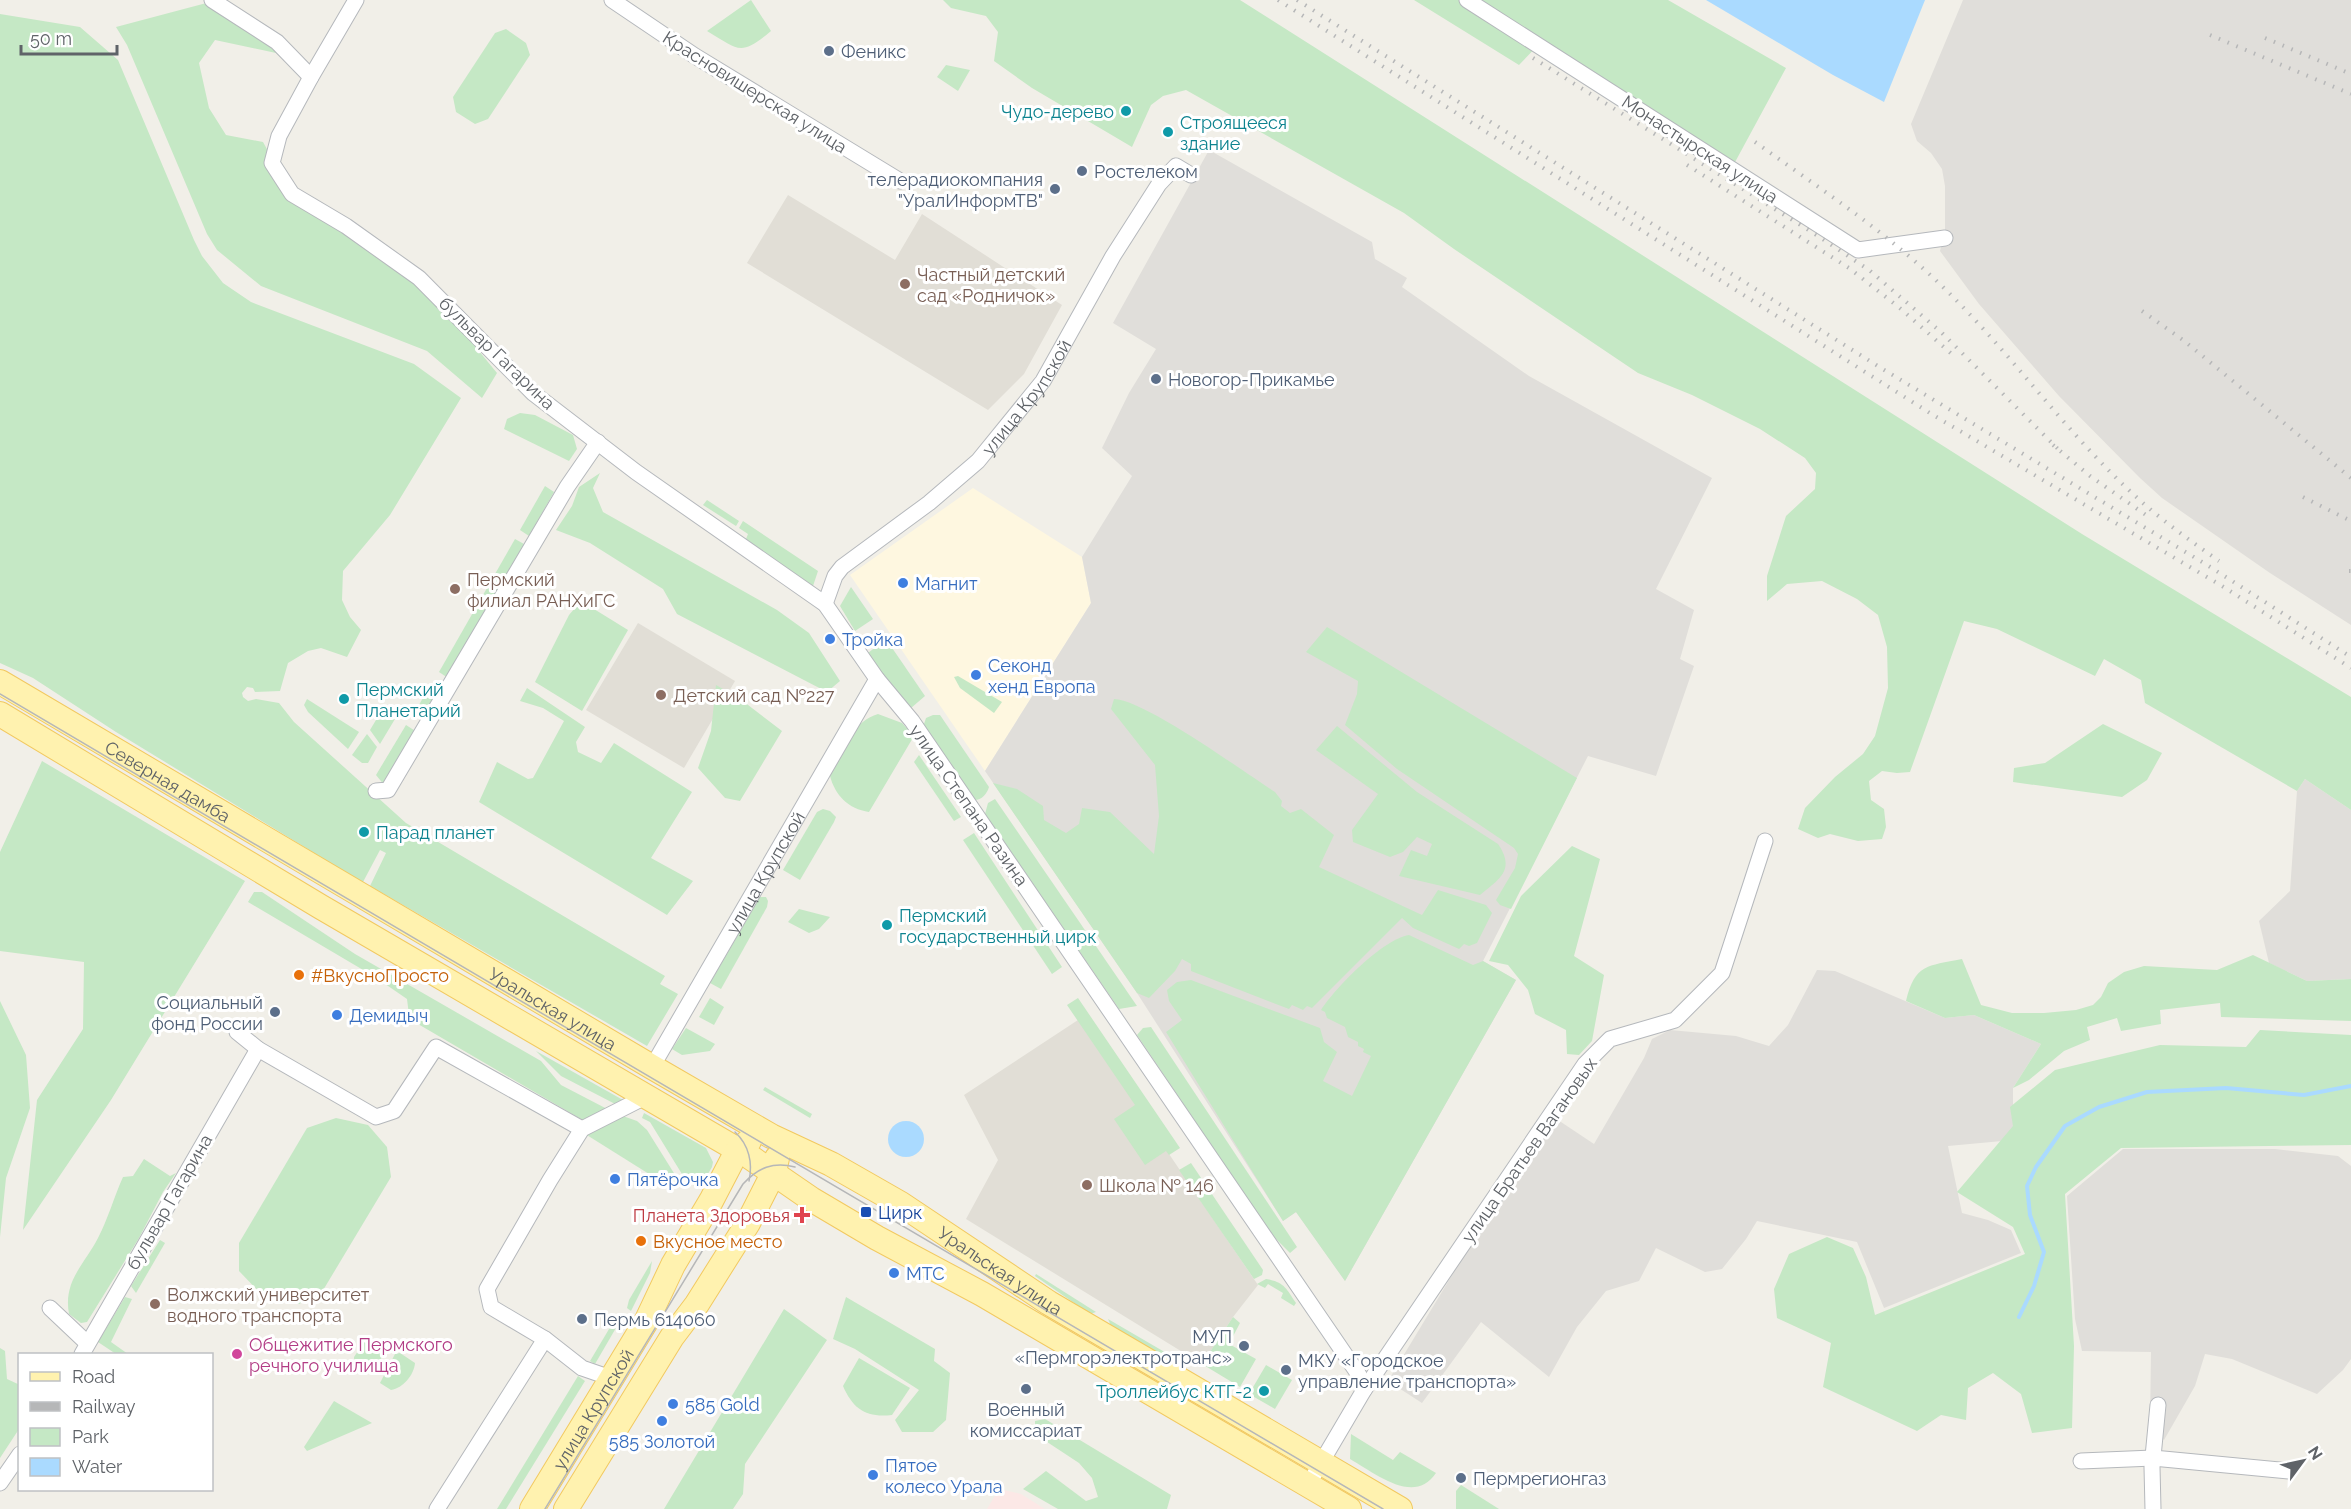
<svg xmlns="http://www.w3.org/2000/svg" width="2351" height="1509" viewBox="0 0 2351 1509" font-family="Raleway,sans-serif">
<style>
.commercial{fill:#fef7e0}
.industrial{fill:#e0deda}
.education{fill:#e1ded6}
.medical{fill:#fce8e6}
.green{fill:#c5e8c5}
.water{fill:#aadaff}
.lines{fill:none;stroke-linecap:round;stroke-linejoin:round}
.stream{stroke:#aadaff;stroke-width:4}
.street-casing{stroke:#b5b8bc;stroke-width:17}
.primary-casing{stroke:#f2c960;stroke-width:26}
.street{stroke:#fff;stroke-width:15}
.primary{stroke:#fff2af;stroke-width:24}
.tram{stroke:#b6b7b8;stroke-width:1.5}
.rail{stroke:#b6b7b8;stroke-width:4;stroke-dasharray:1.5 8;stroke-linecap:butt}
.service-dot{fill:#5c6f8a;stroke:#fff;stroke-width:2}
.culture-dot{fill:#0f9aa8;stroke:#fff;stroke-width:2}
.education-dot{fill:#8d6e63;stroke:#fff;stroke-width:2}
.shop-dot{fill:#3f7fe0;stroke:#fff;stroke-width:2}
.food-dot{fill:#e8710a;stroke:#fff;stroke-width:2}
.transit-dot{fill:#1a4fb4;stroke:#fff;stroke-width:2}
.health-dot{fill:#e0444e;stroke:#fff;stroke-width:2}
.hotel-dot{fill:#d1479c;stroke:#fff;stroke-width:2}
.labels{text-anchor:middle;dominant-baseline:central;stroke-width:6;stroke-linejoin:round;paint-order:stroke}
.service-label{font-size:18px;fill:#4e5e75;stroke:#fff;text-anchor:start}
.street-label{font-size:18px;fill:#5f6368;stroke:#fff}
.culture-label{font-size:18px;fill:#0d838f;stroke:#fff;text-anchor:start}
.education-label{font-size:18px;fill:#785e54;stroke:#fff;text-anchor:start}
.shop-label{font-size:18px;fill:#366cbe;stroke:#fff;text-anchor:start}
.food-label{font-size:18px;fill:#c56008;stroke:#fff;text-anchor:start}
.transit-label{font-size:18px;fill:#164399;stroke:#fff;text-anchor:start}
.health-label{font-size:18px;fill:#be3a42;stroke:#fff;text-anchor:end}
.hotel-label{font-size:18px;fill:#b23c85;stroke:#fff;text-anchor:start}
</style>
<rect width="100%" height="100%" fill="#f1efe8"/>
<path class="commercial" d="M973,488L1082,557L1091,603L985,771L850,575Z"/>
<g class="industrial">
<path d="M1963,0H2351V625L2270,573L2162,498L2140,478L2059,396L1979,304L1940,251L1945,231V186L1942,169L1931,153L1917,141L1911,124Z"/>
<path d="M1209,150L1372,242L1375,259L1407,278L1402,287L1529,376L1712,478L1656,589L1694,610L1680,659L1694,666L1656,776L1588,756L1483,961L1516,980L1345,1281L1296,1212L1283,1221L1137,993L985,771L1091,603L1082,557L1132,476L1102,448L1129,393L1156,349L1113,323Z"/>
<path d="M2305,779L2351,810V979L2307,981L2269,963L2259,921L2290,891L2297,791Z"/>
<path d="M1817,970L1835,971L1945,1018L1974,1015L2041,1044L2013,1088V1140L1948,1146L1962,1213L1988,1220L2011,1230L2021,1253L1884,1308L1857,1242L1757,1221L1746,1239L1722,1269L1705,1272L1656,1248L1639,1281L1606,1291L1577,1327L1549,1377L1481,1322L1422,1403L1388,1381L1480,1229L1558,1120L1594,1144L1644,1058L1652,1039L1670,1030L1736,1036L1769,1046L1788,1025Z"/>
<path d="M2123,1149H2275L2338,1156L2351,1166V1359L2343,1370L2317,1394L2232,1359L2205,1354L2195,1386L2164,1440L2150,1426L2151,1352L2082,1351L2075,1319L2067,1196Z"/>
</g>
<g class="education">
<path d="M788,195L895,260L922,214L1062,305L1024,374L988,410L747,263Z"/>
<path d="M638,623L735,681L684,768L586,710Z"/>
<path d="M1078,1020L1258,1285L1233,1317L1202,1364L966,1219L998,1160L964,1095Z"/>
</g>
<path class="medical" d="M999,1489L1021,1494L1045,1509H987Z"/>
<g class="green">
<path d="M751,0L771,31C740,57 739,50 707,31Z"/>
<path d="M943,0H1240L2082,534L2351,697V810L2305,779L2297,791L2145,703L2141,680L2104,659L2095,676L1997,629L1964,621L1910,772L1897,773L1882,771L1869,781L1871,800L1884,809L1886,827L1882,839L1858,841L1830,834L1818,838L1798,829L1805,808L1835,777L1863,754L1875,736L1888,688L1887,647L1878,615L1857,599L1822,581L1787,584L1767,601V576L1786,516L1815,489L1816,473L1805,458L1760,429L1692,395L1638,373L1454,249L1404,213L1186,90L1163,96L1151,105L1132,147L1032,88L994,61L998,32L986,16L951,8Z"/>
<path d="M1414,0H1668L1786,68L1734,164L1542,41L1519,65Z"/>
<path d="M214,1L277,42L306,78L276,53L215,40L199,63L209,108L226,135L263,142L292,194L419,278L497,373L482,398L427,351L261,286L217,250L207,234L127,45L116,27Z"/>
<path d="M0,14L80,27L118,60L194,240L202,256L223,283L251,302L414,364L461,398L390,515L343,571L342,600L350,617L361,630L347,657L321,648L308,651L288,663L280,691L255,692L253,688L247,687L242,693L243,697L248,701L256,699L279,703L294,722L406,823L665,976L660,984L678,994L647,1046L370,886L386,853L380,850L363,882L360,881L116,732L33,678L0,663Z"/>
<path d="M506,29L526,43L530,55L488,119L475,124L456,112L453,97L495,33Z"/>
<path d="M946,65L970,70L958,91L937,77Z"/>
<path d="M520,413L535,415L573,435L577,449L569,461L504,429L507,419Z"/>
<path d="M600,473L593,488L603,512L777,610L809,633L840,681L827,692L677,614L663,589L590,543L556,530L572,506L579,487Z"/>
<path d="M545,486L554,492L529,536L520,530Z"/>
<path d="M707,500L739,521L736,526L703,505Z"/>
<path d="M743,521L818,571L813,586L744,544L748,534L739,528Z"/>
<path d="M515,539L524,544L448,678L439,672Z"/>
<path d="M851,587L873,619L855,631L840,606Z"/>
<path d="M581,601L628,630L582,711L535,682L569,615Z"/>
<path d="M1327,627L1577,778L1511,909L1500,905L1496,900L1515,868L1518,854L1514,848L1397,769L1345,725L1357,694L1358,681L1306,652Z"/>
<path d="M886,639L925,696L911,708L906,709L868,653Z"/>
<path d="M958,676L1002,702L994,713L960,688L954,677Z"/>
<path d="M431,684L441,690L426,716L416,710Z"/>
<path d="M716,685L739,698L782,731L740,801L725,798L698,768L711,731Z"/>
<path d="M527,688L585,727L576,742L578,752L601,763L614,743L692,792L651,858L693,881L667,915L479,802L497,762L528,779L533,778L564,721L543,708L520,701Z"/>
<path d="M307,699L359,732L348,749L308,712L304,705Z"/>
<path d="M1114,699C1145,700 1244,772 1275,792L1282,801L1281,806L1290,813L1301,809L1334,835L1319,867L1422,915L1438,890L1486,905L1492,913L1477,943L1469,946L1464,944L1459,949L1413,928L1402,918L1312,1008L1307,1006L1303,1010L1292,1005L1289,1009L1191,971V964L1182,959L1175,971L1149,998L1137,993L993,783L1017,789L1043,806L1044,820L1066,833L1079,824L1082,808L1110,812L1154,854L1159,816L1155,765L1111,709Z"/>
<path d="M382,710L395,719L380,744L370,730Z"/>
<path d="M878,714L902,723L914,736L869,812C848,809 835,795 830,776C842,752 851,722 878,714Z"/>
<path d="M933,715H940L989,787C987,794 981,801 973,800L923,727L926,718Z"/>
<path d="M2103,724L2162,753L2147,780L2122,797L2013,782L2014,768L2045,763Z"/>
<path d="M406,725L417,732L385,786L376,775Z"/>
<path d="M1337,726L1417,792L1498,844C1516,870 1499,879 1480,895L1399,876L1411,850L1427,856L1432,844L1417,837L1403,852L1390,857L1353,842L1352,830L1378,794L1316,750Z"/>
<path d="M367,734L377,747L368,763H362L352,755Z"/>
<path d="M919,755L961,817L954,821L914,762Z"/>
<path d="M42,761L245,881L111,1100L23,1230L37,1100L83,1029L84,962L0,951V852Z"/>
<path d="M995,799L1137,1006L1119,1009L985,814L988,803Z"/>
<path d="M823,809L830,811L836,817L834,822L800,880L783,870L817,812Z"/>
<path d="M974,833L1062,967L1052,974L963,840Z"/>
<path d="M1572,846L1600,859L1574,956L1604,975L1592,1041L1579,1055L1567,1054L1566,1030L1535,1014L1528,990L1508,965L1489,961L1521,896Z"/>
<path d="M254,892H262L355,954L541,1061L561,1085L611,1111L586,1122L418,1024L409,1015L407,999L375,977L248,902Z"/>
<path d="M760,897H766L768,901L767,907L721,989L710,983Z"/>
<path d="M799,909L830,917L819,929L809,933L788,922Z"/>
<path d="M1409,935L1473,965L1483,961L1516,980L1345,1281L1296,1212L1283,1221L1166,1032L1182,1020L1169,1001L1167,990L1177,982L1191,980L1320,1028L1324,1042L1337,1052L1323,1081L1352,1096L1371,1056L1363,1052L1364,1049L1358,1046V1042L1348,1037L1345,1027L1327,1018L1325,1012L1321,1010C1336,987 1383,939 1409,935Z"/>
<path d="M2253,955L2307,981L2351,979V1021L2221,1017L2220,1003L2160,1010L2161,1024L2121,1031L2117,1018L2087,1027L2090,1040L2064,1051L2029,1080L2013,1088L2041,1044L1974,1015L1945,1018L1906,1001C1915,964 1927,966 1962,959L1981,1005L2012,1013H2044L2076,1010L2093,1005L2101,997L2108,983L2124,972L2144,966L2217,970Z"/>
<path d="M710,998L724,1007L714,1025L699,1017Z"/>
<path d="M1078,998L1180,1148L1169,1155L1166,1151L1145,1165L1114,1119L1135,1105L1067,1005Z"/>
<path d="M0,1001L26,1055L30,1108L6,1178L0,1237Z"/>
<path d="M1151,1027L1297,1247L1290,1253L1272,1235L1137,1035L1143,1028Z"/>
<path d="M686,1028L715,1044L710,1051L682,1055L672,1049Z"/>
<path d="M2260,1030L2351,1035V1145L2121,1148L2065,1194L2074,1346L2072,1428L2032,1433L2021,1394L1993,1373L1968,1388L1966,1420L1941,1415L1917,1431L1823,1387L1831,1343L1777,1318L1774,1289L1789,1254L1827,1237L1853,1248L1866,1277L1875,1315L2025,1254L2013,1227L1957,1192L2013,1126L2010,1107L2055,1070L2160,1045L2246,1047Z"/>
<path d="M536,1051L623,1100L619,1106L561,1076Z"/>
<path d="M765,1087L812,1114L810,1118L763,1090Z"/>
<path d="M644,1113L706,1148L713,1162L712,1167L699,1189L685,1179L650,1122L642,1118Z"/>
<path d="M620,1115L637,1121L647,1130L677,1178L673,1189L582,1132Z"/>
<path d="M336,1118L368,1125L387,1147L391,1177L322,1292L299,1304L264,1297L239,1271V1243L307,1128Z"/>
<path d="M144,1159L170,1176L176,1173L163,1192L139,1238L87,1322L81,1323L69,1314C63,1281 84,1265 98,1238C108,1219 114,1197 123,1177L133,1176Z"/>
<path d="M1191,1163L1263,1270L1262,1275L1254,1279L1179,1170Z"/>
<path d="M160,1240L165,1243L136,1293L131,1286Z"/>
<path d="M652,1261L650,1273L631,1311L627,1308L629,1300Z"/>
<path d="M1036,1274L1096,1312L1090,1314L1035,1276Z"/>
<path d="M1266,1279C1284,1282 1286,1288 1296,1303L1294,1306L1281,1298L1283,1293L1268,1284L1265,1288L1257,1284Z"/>
<path d="M125,1297L132,1299L111,1342L128,1354H116L98,1342Z"/>
<path d="M846,1297L935,1349L934,1361L950,1373L946,1420L933,1432H902L895,1420L919,1390L855,1349L833,1339Z"/>
<path d="M784,1309L827,1340L745,1464L743,1494L733,1509H664Z"/>
<path d="M1233,1317L1240,1323L1229,1344L1256,1359L1240,1387L1202,1364Z"/>
<path d="M615,1319L620,1321L595,1364L590,1361Z"/>
<path d="M1108,1319L1168,1354L1163,1358L1111,1326Z"/>
<path d="M364,1342L384,1353L375,1370L354,1360V1357Z"/>
<path d="M0,1348L5,1351L7,1379L20,1385L19,1429L0,1458Z"/>
<path d="M400,1353L415,1363C414,1375 403,1388 391,1390L380,1383L395,1354Z"/>
<path d="M859,1358L910,1388L892,1415C866,1418 853,1409 843,1386Z"/>
<path d="M1266,1365L1292,1380L1275,1409L1249,1394Z"/>
<path d="M578,1376L585,1381L506,1509H497Z"/>
<path d="M334,1401L372,1423L307,1451L304,1447Z"/>
<path d="M1045,1419L1171,1495L1167,1509H1058L1023,1489L1046,1471L1086,1501L1098,1497L1092,1478L1079,1463L1038,1436L1035,1431V1421Z"/>
<path d="M1351,1434L1393,1460L1400,1452L1436,1473C1414,1506 1375,1473 1350,1459Z"/>
<path d="M1461,1485L1499,1509H1456V1491Z"/>
</g>
<g class="water">
<path d="M1706,0H1925L1884,102L1833,75Z"/>
<circle cx="906" cy="1139" r="18"/>
</g>
<g class="lines">
<path class="stream" d="M2019,1317L2034,1286L2044,1252L2030,1215L2027,1186L2036,1167L2065,1126L2099,1107L2147,1092L2226,1088L2304,1095L2351,1086"/>
<defs>
<g id="street">
<path d="M212,0L277,42L311,77"/>
<path d="M356,0L311,77L279,136L272,163L292,194L346,226L419,278L533,393L636,472L825,604L877,679L912,721L1359,1375L1364,1390"/>
<path d="M612,0L695,56L900,181"/>
<path d="M1467,0L1858,250L1945,238"/>
<path id="s1" d="M825,604L835,576L842,567L929,503L978,461L1043,381L1113,256L1159,184L1176,166L1191,175"/>
<path d="M376,791L388,790L567,487L598,442"/>
<path d="M237,1032L258,1049L376,1117L394,1111L436,1047L582,1129"/>
<path id="s2" d="M652,1067L877,679"/>
<path d="M50,1308L87,1343"/>
<path d="M82,1354L258,1049"/>
<path d="M611,1378L582,1368L545,1339L491,1307L487,1289L550,1180L582,1129L647,1096"/>
<path d="M2081,1461L2153,1458L2289,1471"/>
<path d="M0,1483L20,1454"/>
<path d="M1308,1485L1364,1390L1585,1064L1610,1039L1675,1020L1722,973L1765,841"/>
<path d="M437,1509L545,1339"/>
<path d="M2153,1509L2152,1467L2158,1405"/>
</g>
<g id="primary">
<path id="s3" d="M0,682L652,1067L771,1136L831,1164L901,1204L1049,1303L1400,1509"/>
<path d="M0,714L321,907L750,1157L811,1199L877,1238L982,1294L1349,1509"/>
<path id="s4" d="M532,1509L647,1320L673,1265L711,1201L737,1151L749,1141"/>
<path d="M566,1509L672,1337L697,1304L748,1223L774,1172L777,1158"/>
</g>
</defs>
<use href="#street" class="street-casing"/>
<use href="#primary" class="primary-casing"/>
<use href="#street" class="street"/>
<use href="#primary" class="primary"/>
<g class="tram">
<path d="M0,694L1383,1509"/>
<path d="M735,1132C749,1145 753,1163 749,1181"/>
<path d="M545,1509L743,1184C758,1168 773,1161 795,1167"/>
</g>
<g class="rail">
<path d="M1278,0L1933,415L2222,586L2351,668"/>
<path d="M1297,0L1881,368L2207,565L2351,657"/>
<path d="M2210,35L2351,94"/>
<path d="M2265,38L2351,74"/>
<path d="M1533,58L1818,236L1869,270L1941,332L2058,449"/>
<path d="M1755,142C1822,190 1894,237 1952,296C2015,359 2067,433 2133,494C2160,519 2189,540 2219,561"/>
<path d="M1687,165L1849,268L1901,309L1955,357"/>
<path d="M2142,311L2183,340L2351,478"/>
<path d="M2053,445L2090,476L2146,515"/>
<path d="M2303,497L2351,521"/>
<path d="M2349,571H2351"/>
</g>
</g>
<g class="service-dot">
<circle cx="829" cy="51" r="6"/>
<circle cx="1082" cy="171" r="6"/>
<circle cx="1055" cy="189" r="6"/>
<circle cx="1156" cy="379" r="6"/>
<circle cx="275" cy="1012" r="6"/>
<circle cx="582" cy="1319" r="6"/>
<circle cx="1244" cy="1346" r="6"/>
<circle cx="1286" cy="1370" r="6"/>
<circle cx="1026" cy="1389" r="6"/>
<circle cx="1461" cy="1478" r="6"/>
</g>
<g class="culture-dot">
<circle cx="1126" cy="111" r="6"/>
<circle cx="1168" cy="132" r="6"/>
<circle cx="344" cy="699" r="6"/>
<circle cx="364" cy="832" r="6"/>
<circle cx="887" cy="925" r="6"/>
<circle cx="1264" cy="1391" r="6"/>
</g>
<g class="education-dot">
<circle cx="905" cy="284" r="6"/>
<circle cx="455" cy="589" r="6"/>
<circle cx="661" cy="695" r="6"/>
<circle cx="1087" cy="1185" r="6"/>
<circle cx="155" cy="1304" r="6"/>
</g>
<g class="shop-dot">
<circle cx="903" cy="583" r="6"/>
<circle cx="830" cy="639" r="6"/>
<circle cx="976" cy="675" r="6"/>
<circle cx="337" cy="1015" r="6"/>
<circle cx="615" cy="1179" r="6"/>
<circle cx="894" cy="1273" r="6"/>
<circle cx="673" cy="1404" r="6"/>
<circle cx="662" cy="1421" r="6"/>
<circle cx="873" cy="1475" r="6"/>
</g>
<g class="food-dot">
<circle cx="299" cy="975" r="6"/>
<circle cx="641" cy="1241" r="6"/>
</g>
<rect class="transit-dot" x="860" y="1206" width="12" height="12" rx="3"/>
<path class="health-dot" d="M799 1206h6v6h6v6h-6v6h-6v-6h-6v-6h6z"/>
<circle class="hotel-dot" cx="237" cy="1354" r="6"/>
<g class="labels">
<g class="service-label">
<text x="841" y="51">Феникс</text>
<text x="1094" y="171">Ростелеком</text>
<text x="1043" y="179" text-anchor="end">телерадиокомпания<tspan x="1043" dy="21">"УралИнформТВ"</tspan></text>
<text x="1168" y="379">Новогор-Прикамье</text>
<text x="263" y="1002" text-anchor="end">Социальный<tspan x="263" dy="21">фонд России</tspan></text>
<text x="594" y="1319">Пермь 614060</text>
<text x="1232" y="1336" text-anchor="end">МУП<tspan x="1232" dy="21">«Пермгорэлектротранс»</tspan></text>
<text x="1298" y="1360">МКУ «Городское<tspan x="1298" dy="21">управление транспорта»</tspan></text>
<text x="1026" y="1409" text-anchor="middle">Военный<tspan x="1026" dy="21">комиссариат</tspan></text>
<text x="1473" y="1478">Пермрегионгаз</text>
</g>
<g class="street-label">
<text transform="translate(755 92) rotate(32)">Красновишерская улица</text>
<text transform="translate(1700 149) rotate(33)">Монастырская улица</text>
<text transform="translate(497 353) rotate(44)">бульвар Гагарина</text>
<text stroke="none"><textPath href="#s1" startOffset="294">улица Крупской</textPath></text>
<text stroke="none"><textPath href="#s3" startOffset="195">Северная дамба</textPath></text>
<text transform="translate(969 805) rotate(55)">улица Степана Разина</text>
<text stroke="none"><textPath href="#s2" startOffset="225">улица Крупской</textPath></text>
<text stroke="none"><textPath href="#s3" startOffset="642">Уральская улица</textPath></text>
<text transform="translate(1529 1150) rotate(-55)">улица Братьев Вагановых</text>
<text transform="translate(169 1202) rotate(-60)">бульвар Гагарина</text>
<text stroke="none"><textPath href="#s3" startOffset="1161">Уральская улица</textPath></text>
<text stroke="none"><textPath href="#s4" startOffset="117">улица Крупской</textPath></text>
</g>
<g class="culture-label">
<text x="1114" y="111" text-anchor="end">Чудо-дерево</text>
<text x="1180" y="122">Строящееся<tspan x="1180" dy="21">здание</tspan></text>
<text x="356" y="689">Пермский<tspan x="356" dy="21">Планетарий</tspan></text>
<text x="376" y="832">Парад планет</text>
<text x="899" y="915">Пермский<tspan x="899" dy="21">государственный цирк</tspan></text>
<text x="1252" y="1391" text-anchor="end">Троллейбус КТГ-2</text>
</g>
<g class="education-label">
<text x="917" y="274">Частный детский<tspan x="917" dy="21">сад «Родничок»</tspan></text>
<text x="467" y="579">Пермский<tspan x="467" dy="21">филиал РАНХиГС</tspan></text>
<text x="673" y="695">Детский сад №227</text>
<text x="1099" y="1185">Школа № 146</text>
<text x="167" y="1294">Волжский университет<tspan x="167" dy="21">водного транспорта</tspan></text>
</g>
<g class="shop-label">
<text x="915" y="583">Магнит</text>
<text x="842" y="639">Тройка</text>
<text x="988" y="665">Секонд<tspan x="988" dy="21">хенд Европа</tspan></text>
<text x="349" y="1015">Демидыч</text>
<text x="627" y="1179">Пятёрочка</text>
<text x="906" y="1273">МТС</text>
<text x="685" y="1404">585 Gold</text>
<text x="662" y="1441" text-anchor="middle">585 Золотой</text>
<text x="885" y="1465">Пятое<tspan x="885" dy="21">колесо Урала</tspan></text>
</g>
<g class="food-label">
<text x="311" y="975">#ВкусноПросто</text>
<text x="653" y="1241">Вкусное место</text>
</g>
<g class="transit-label">
<text x="878" y="1212">Цирк</text>
</g>
<g class="health-label">
<text x="790" y="1215">Планета Здоровья</text>
</g>
<g class="hotel-label">
<text x="249" y="1344">Общежитие Пермского<tspan x="249" dy="21">речного училища</tspan></text>
</g>
</g>
<rect x="18" y="1353" width="195" height="138" fill="#ffffff" stroke="#bfc1c3" stroke-width="1.5"/>
<rect x="30" y="1372" width="30" height="9" fill="#fff2af" stroke="#bfc1c3" stroke-width="1.5"/>
<text x="72" y="1383" font-size="18" fill="#5f6368">Road</text>
<rect x="30" y="1402" width="30" height="9" fill="#b6b7b8" stroke="#bfc1c3" stroke-width="1.5"/>
<text x="72" y="1413" font-size="18" fill="#5f6368">Railway</text>
<rect x="30" y="1428" width="30" height="18" fill="#c5e8c5" stroke="#bfc1c3" stroke-width="1.5"/>
<text x="72" y="1443" font-size="18" fill="#5f6368">Park</text>
<rect x="30" y="1458" width="30" height="18" fill="#aadaff" stroke="#bfc1c3" stroke-width="1.5"/>
<text x="72" y="1473" font-size="18" fill="#5f6368">Water</text>
<g transform="translate(2303 1461) rotate(57)" stroke="#ffffff" stroke-width="4.5" paint-order="stroke">
<path d="M0-4.5L10 22L0 15L-10 22Z" fill="#5f6368"/>
<text y="-9" font-size="16" font-weight="bold" text-anchor="middle" fill="#5f6368">N</text>
</g>
<path d="M21 45v9h96v-9" fill="none" stroke="#5f6368" stroke-width="3"/>
<text x="30" y="45" font-size="18" fill="#5f6368" stroke="#ffffff" stroke-width="4.5" paint-order="stroke">50 m</text>
</svg>
